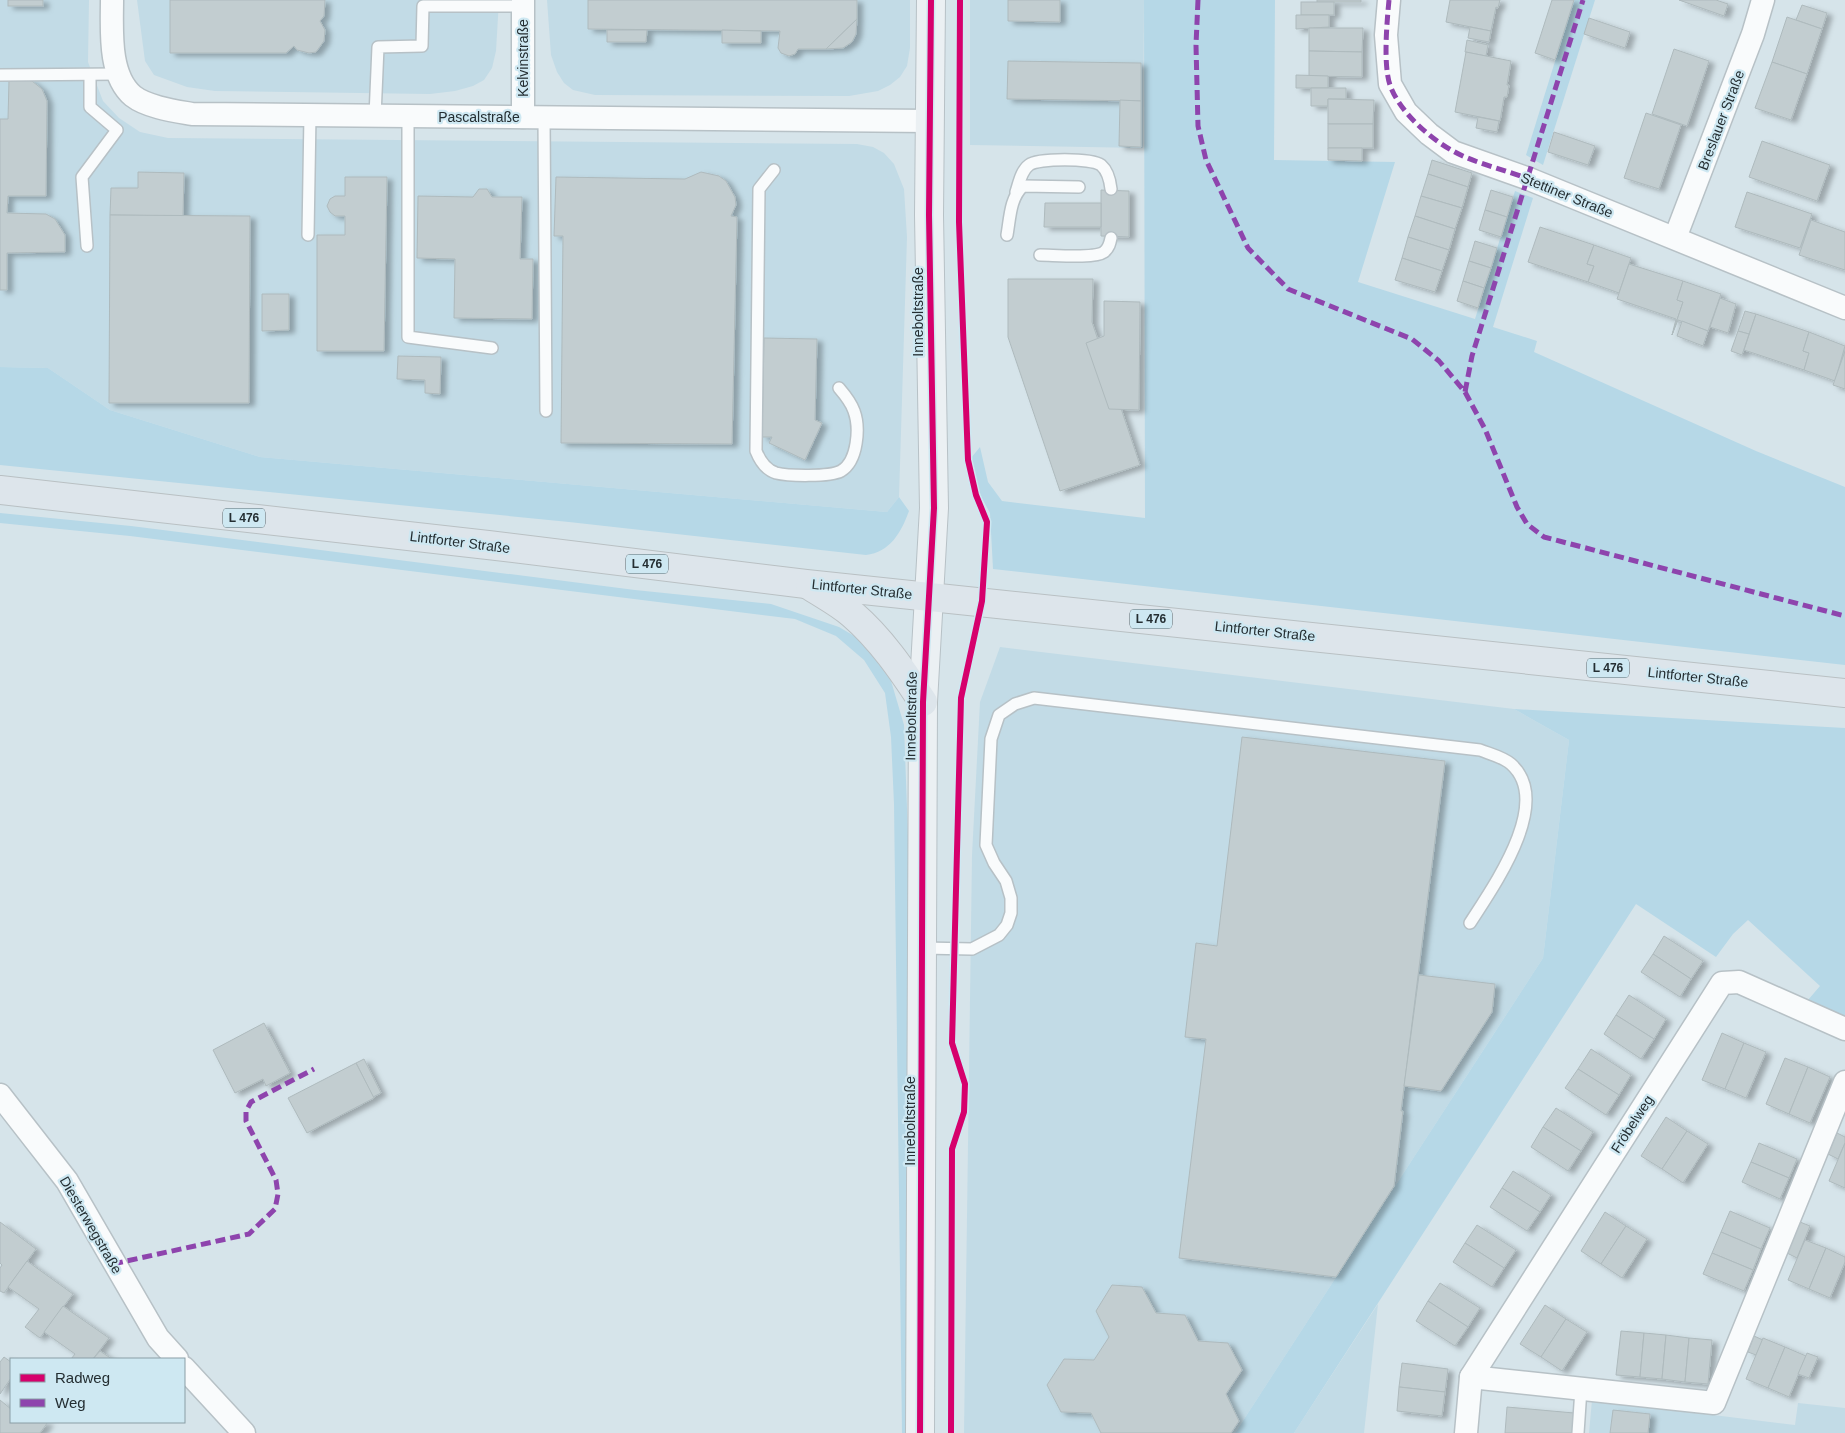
<svg xmlns="http://www.w3.org/2000/svg" width="1845" height="1433" viewBox="0 0 1845 1433" font-family="Arial,sans-serif">
<style>
.built{fill:#c2dbe6}
.green{fill:#b6d8e7}
.building{fill:#c2cdd0;stroke:#aebabd;filter:url(#shadow)}
.lines{fill:none;stroke-linecap:round;stroke-linejoin:round}
.lane-casing{stroke:#b7c1c6;stroke-width:14}
.street-casing{stroke:#b7c1c6;stroke-width:25}
.secondary-casing{stroke:#b7c1c6;stroke-width:30}
.primary-casing{stroke:#b9c0c3;stroke-width:30}
.lane{stroke:#f9fbfc;stroke-width:11}
.street{stroke:#f9fbfc;stroke-width:22}
.secondary{stroke:#ebf0f3;stroke-width:28}
.primary{stroke:#dde5eb;stroke-width:28}
.quiet{stroke:#8e44ad;stroke-width:5;stroke-dasharray:10 5;stroke-linecap:butt}
.cycleway-casing{stroke:#cee8f2;stroke-width:9}
.cycleway{stroke:#d6006c;stroke-width:6}
.labels{text-anchor:middle;dominant-baseline:central;stroke-width:4.5;stroke-linejoin:round;paint-order:stroke}
.shield{fill:#cee8f2;stroke:#57666c;stroke-width:1}
.shield-label{font-size:12px;font-weight:bold;fill:#242e32}
.street-label{font-size:14px;fill:#242e32;stroke:#cee8f2}
</style>
<defs>
<filter id="shadow"><feDropShadow dx="5.5" dy="3" stdDeviation="2.5" flood-color="#0004"/></filter>
</defs>
<rect width="100%" height="100%" fill="#d6e4ea"/>
<g class="built">
<path d="M0,0H89L88,62L103,101L119,118L140,132L168,138L857,144L873,147L884,153L894,164L904,189L907,237L899,497L887,512L260,457L110,410L48,368L0,367Z"/>
<path d="M137,0H499L496,51L492,68L484,80L473,86L455,91L430,94L215,91L187,87L154,75L145,61Z"/>
<path d="M547,0H910V48L907,66L900,77L890,85L878,91L849,96L595,95L573,90L564,83L557,72L551,55Z"/>
<path d="M970,0H1144L1143,148L970,145Z"/>
<path d="M1000,647L1514,709L1569,740L1543,958L1235,1433H964L972,855L980,702Z"/>
<path d="M1378,1304L1364,1433H1294Z"/>
<path d="M1592,1400L1795,1425L1798,1403L1845,1408V1433H1589Z"/>
</g>
<g class="green">
<path d="M1144,0H1275L1274,160L1395,162L1358,282L1475,319L1515,191L1533,198L1493,327L1537,341L1534,352L1756,451L1845,487V665L993,569L990,513L977,489L971,458L980,447L988,482L1002,501L1145,518Z"/>
<path d="M1574,0H1595L1543,165L1526,155Z"/>
<path d="M0,367L48,368L110,410L260,457L887,512L899,497L909,511C901,533 890,552 866,555L569,522L0,465Z"/>
<path d="M0,513L131,526L635,590L771,604L839,627L861,640L889,674L904,725L912,948L911,1433H902L894,804L891,737L885,693L864,660L836,636L795,619L130,536L0,523Z"/>
<path d="M1514,709L1845,728V1016L1808,1000L1820,986L1748,920L1733,934L1716,957L1636,904L1294,1433H1235L1543,958L1569,740Z"/>
</g>
<g class="building">
<rect x="8" y="0" width="35" height="6"/>
<path d="M170,0H325L324,16L320,21L325,30L324,41L316,52L309,53L297,50L294,46L286,53H170Z"/>
<path d="M588,0H857V19L826,49H798L795,54L789,56L781,53L778,48L780,31L588,29Z"/>
<path d="M1008,0H1060V22L1008,21Z"/>
<rect x="1317" y="0" width="44" height="2"/>
<path d="M1450,0H1500L1498,8L1496,7L1491,31L1446,22Z"/>
<path d="M1552,0H1574L1555,60L1535,53Z"/>
<path d="M1679,0H1716L1728,4L1724,16Z"/>
<rect x="1301" y="2" width="33" height="13"/>
<path d="M1802,5L1827,13L1822,29L1796,20Z"/>
<path d="M1296,15H1329V27L1296,29Z"/>
<path d="M1787,17L1822,29L1807,74L1772,62Z"/>
<path d="M1589,18L1630,32L1625,48L1584,34Z"/>
<path d="M857,19L856,34L852,42L843,48L826,49Z"/>
<path d="M1470,27L1491,31L1489,42L1468,38Z"/>
<path d="M1309,28H1363L1362,52L1309,51Z"/>
<path d="M607,30H647L646,42H607Z"/>
<path d="M722,30L761,31V43H722Z"/>
<path d="M1467,40L1488,45L1486,56L1465,52Z"/>
<path d="M1674,49L1709,61L1687,126L1652,114Z"/>
<path d="M1309,51L1362,52V77L1309,76Z"/>
<path d="M1466,52L1511,61L1507,85H1509L1507,97H1504L1500,121L1455,112Z"/>
<path d="M1008,61L1141,63V101L1007,99Z"/>
<path d="M1772,62L1807,74L1791,120L1755,108Z"/>
<path d="M1296,75L1328,76V88H1296Z"/>
<path d="M22,79L32,81L42,89L47,101L46,196H8L7,213L46,214L55,219L65,235V252L7,253V290H0V119H8L9,80Z"/>
<path d="M1311,88H1346V99H1328V106H1311Z"/>
<path d="M1328,99L1374,100L1373,124H1328Z"/>
<path d="M1120,100L1141,101V147L1119,146Z"/>
<path d="M1646,113L1681,125L1659,189L1624,178Z"/>
<path d="M1478,117L1499,121L1497,132L1476,128Z"/>
<rect x="1328" y="124" width="45" height="24"/>
<path d="M1554,132L1595,146L1588,165L1548,152Z"/>
<path d="M1762,141L1830,165L1817,201L1749,177Z"/>
<path d="M1328,148H1362V161L1328,160Z"/>
<path d="M1432,160L1472,173L1468,187L1428,174Z"/>
<path d="M138,172L184,173L183,216L110,215L111,188H138Z"/>
<path d="M701,172L719,176L726,181L735,197L736,205L731,216L737,217L732,444L561,443L563,236H554L556,177L685,179Z"/>
<path d="M1428,174L1468,187L1462,208L1421,196Z"/>
<path d="M345,177H387L384,351H317V235H345V216H335L330,212L327,206L330,199L335,196H345Z"/>
<path d="M479,189H487L492,197H522L520,259H533L532,319L454,318L455,259L417,258L418,196L473,197Z"/>
<path d="M1101,190L1129,191V237L1101,236Z"/>
<path d="M1491,190L1513,197L1507,217L1485,210Z"/>
<path d="M1747,192L1812,214L1800,248L1735,227Z"/>
<path d="M1421,196L1462,208L1455,229L1415,216Z"/>
<path d="M1045,203H1101V227H1044Z"/>
<path d="M1485,210L1507,217L1501,237L1479,230Z"/>
<path d="M110,215L250,216L249,403H109Z"/>
<path d="M1415,216L1455,229L1449,250L1408,237Z"/>
<path d="M1811,220L1845,232V270L1799,255Z"/>
<path d="M1540,227L1594,245L1587,264L1594,266L1588,282L1528,262Z"/>
<path d="M1408,237L1449,250L1442,271L1402,258Z"/>
<path d="M1475,241L1497,248L1491,268L1469,261Z"/>
<path d="M1594,245L1631,258L1619,293L1588,282L1594,266L1587,264Z"/>
<path d="M1402,258L1442,271L1435,292L1395,280Z"/>
<path d="M1469,261L1491,268L1484,288L1463,281Z"/>
<path d="M1629,264L1683,281L1677,300L1683,302L1672,335L1676,319L1617,299Z"/>
<path d="M1008,279H1093L1092,322L1140,465L1060,491L1008,337Z"/>
<path d="M1463,281L1484,288L1478,308L1457,301Z"/>
<path d="M1683,281L1721,294L1708,331L1678,320L1672,335L1683,302L1677,300Z"/>
<path d="M262,294H289V330L262,331Z"/>
<path d="M1720,298L1736,304L1728,333L1710,327Z"/>
<path d="M1104,301L1140,302L1139,410L1109,409L1086,343L1104,336Z"/>
<path d="M1745,311L1756,314L1749,334L1738,331Z"/>
<path d="M1756,314L1809,332L1803,351L1809,353L1804,370L1744,350Z"/>
<path d="M1682,321L1708,331L1703,346L1677,336Z"/>
<path d="M1738,331L1749,334L1742,355L1731,351Z"/>
<path d="M1809,332L1845,346L1835,381L1804,370L1809,353L1803,351Z"/>
<path d="M764,338L817,339L815,420L822,423L805,460L769,443L772,437H762Z"/>
<path d="M1845,351V389L1833,385Z"/>
<path d="M398,356L441,357L440,394L425,393V380L397,379Z"/>
<path d="M1242,737L1445,761L1401,1111H1403L1394,1186L1336,1277L1179,1258L1206,1039L1185,1037L1196,943L1217,946Z"/>
<path d="M1664,936L1703,961L1691,979L1653,954Z"/>
<path d="M1653,954L1691,979L1680,997L1641,972Z"/>
<path d="M1419,975L1495,984L1492,1012L1441,1091L1404,1086Z"/>
<path d="M1629,995L1666,1019L1654,1039L1616,1015Z"/>
<path d="M1616,1015L1654,1039L1641,1059L1604,1034Z"/>
<path d="M264,1023L290,1073L266,1086L263,1079L235,1093L213,1050Z"/>
<path d="M1722,1033L1744,1043L1725,1089L1702,1080Z"/>
<path d="M1744,1043L1766,1052L1746,1098L1725,1089Z"/>
<path d="M1591,1049L1631,1075L1619,1095L1578,1069Z"/>
<path d="M1785,1058L1808,1067L1789,1114L1766,1104Z"/>
<path d="M364,1059L381,1093L373,1097L356,1063Z"/>
<path d="M356,1063L374,1098L307,1133L288,1098Z"/>
<path d="M1808,1067L1830,1077L1810,1123L1789,1114Z"/>
<path d="M1578,1069L1619,1095L1606,1115L1565,1088Z"/>
<path d="M1556,1108L1593,1132L1581,1151L1543,1127Z"/>
<path d="M1666,1117L1687,1131L1662,1169L1641,1156Z"/>
<path d="M1543,1127L1581,1151L1568,1171L1531,1147Z"/>
<path d="M1687,1131L1708,1144L1683,1183L1662,1169Z"/>
<path d="M1837,1133L1845,1137V1143L1838,1159L1828,1154Z"/>
<path d="M1759,1143L1797,1159L1789,1178L1751,1162Z"/>
<path d="M1845,1143V1188L1829,1181Z"/>
<path d="M1751,1162L1789,1178L1780,1199L1742,1182Z"/>
<path d="M1513,1171L1551,1195L1540,1212L1502,1188Z"/>
<path d="M1502,1188L1540,1212L1527,1231L1490,1207Z"/>
<path d="M1730,1211L1770,1228L1761,1249L1721,1232Z"/>
<path d="M1605,1212L1626,1226L1601,1264L1581,1251Z"/>
<path d="M0,1222L36,1249L4,1293L0,1291V1268L2,1265L0,1263Z"/>
<path d="M1800,1222L1810,1226L1797,1258L1787,1253Z"/>
<path d="M1477,1225L1516,1250L1504,1268L1465,1243Z"/>
<path d="M1626,1226L1647,1239L1622,1278L1601,1264Z"/>
<path d="M1721,1232L1761,1249L1753,1270L1712,1253Z"/>
<path d="M1805,1240L1826,1248L1809,1289L1788,1280Z"/>
<path d="M1465,1243L1504,1268L1492,1287L1453,1262Z"/>
<path d="M1826,1248L1845,1257V1262L1830,1298L1809,1289Z"/>
<path d="M1712,1253L1753,1270L1744,1291L1703,1274Z"/>
<path d="M27,1261L73,1294L40,1338L25,1327L39,1309L8,1287Z"/>
<path d="M1440,1283L1480,1308L1468,1327L1428,1301Z"/>
<path d="M1112,1285L1142,1287L1156,1313L1185,1315L1198,1341L1228,1343L1242,1370L1226,1394L1239,1421L1231,1433H1101L1091,1413L1061,1412L1047,1385L1064,1359L1094,1360L1109,1337L1096,1311Z"/>
<path d="M1428,1301L1468,1327L1455,1346L1416,1321Z"/>
<path d="M1545,1305L1566,1319L1541,1357L1520,1344Z"/>
<path d="M63,1306L109,1338L93,1359H71L75,1354L44,1332Z"/>
<path d="M1566,1319L1587,1332L1562,1371L1541,1357Z"/>
<path d="M1621,1331L1644,1333L1640,1377L1616,1375Z"/>
<path d="M1644,1333L1666,1335L1662,1379L1640,1377Z"/>
<path d="M1666,1335L1689,1338L1685,1382L1662,1379Z"/>
<path d="M1754,1336L1763,1340L1756,1355L1748,1352Z"/>
<path d="M1689,1338L1712,1340L1708,1384L1685,1382Z"/>
<path d="M1763,1338L1785,1347L1768,1388L1746,1379Z"/>
<path d="M1785,1347L1806,1356L1789,1397L1768,1388Z"/>
<path d="M100,1351L112,1359H93Z"/>
<path d="M1807,1353L1818,1357L1809,1378L1798,1374Z"/>
<path d="M4,1357L11,1362V1378L0,1394V1362Z"/>
<path d="M1402,1363L1448,1369L1445,1392L1399,1387Z"/>
<path d="M1399,1387L1445,1392L1442,1416L1397,1411Z"/>
<path d="M0,1400L11,1409V1422H48L40,1433H0Z"/>
<path d="M1507,1407L1574,1413L1573,1433H1505Z"/>
<path d="M1613,1410L1650,1414L1648,1433H1610Z"/>
</g>
<g class="lines">
<defs>
<g id="lane">
<path d="M0,75L118,74"/>
<path d="M375,116L378,47L422,46L423,6H523"/>
<path d="M408,116V337L492,348"/>
<path d="M544,117L546,411"/>
<path d="M774,170L759,189L756,451C760,461 766,470 776,473C788,476 830,477 841,471C858,461 860,427 854,411C851,402 845,395 839,388"/>
<path d="M1016,192C1019,183 1021,171 1029,165C1038,158 1091,158 1101,165C1108,171 1110,180 1111,189"/>
<path d="M308,235L310,115"/>
<path d="M1007,235C1010,218 1010,198 1023,186L1079,187"/>
<path d="M87,246L82,177L117,130L90,107V75"/>
<path d="M1040,255C1054,255 1094,259 1104,252C1109,248 1110,243 1111,238"/>
<path d="M923,948L972,949L999,935L1007,925L1011,913V898L1006,881L994,863L986,845L991,739L999,715L1015,704L1034,698L1480,750C1490,754 1503,757 1511,764C1554,802 1493,887 1470,923"/>
<path d="M1578,1433L1581,1389"/>
</g>
<g id="street">
<path d="M112,0C112,29 108,75 133,96C147,107 175,111 192,114L929,121"/>
<path d="M1389,0L1386,35L1390,84L1406,112L1429,134L1453,152L1529,179L1845,308"/>
<path d="M523,117V0"/>
<path d="M1675,238L1753,34L1763,0"/>
<path d="M0,1095L67,1181L158,1338L177,1359"/>
<path d="M184,1368L244,1433"/>
<path d="M1471,1377L1714,1403L1845,1082"/>
<path d="M1466,1433L1471,1377L1722,983L1739,982L1845,1029"/>
</g>
<path id="secondary" d="M920,1433L923,702L934,508L929,215L931,0"/>
<g id="primary">
<path d="M0,490L488,545L806,584L1845,693"/>
<path d="M810,586C824,595 839,603 852,614C881,639 902,670 923,702"/>
</g>
</defs>
<use href="#lane" class="lane-casing"/>
<use href="#street" class="street-casing"/>
<use href="#secondary" class="secondary-casing"/>
<use href="#primary" class="primary-casing"/>
<use href="#lane" class="lane"/>
<use href="#street" class="street"/>
<use href="#secondary" class="secondary"/>
<use href="#primary" class="primary"/>
<g class="quiet">
<path d="M1198,0L1196,45L1198,126L1206,160L1248,248L1288,289L1412,339L1439,361L1465,392L1472,356L1583,0"/>
<path d="M1389,0C1387,21 1383,65 1390,85C1399,111 1429,138 1453,151C1474,163 1505,170 1529,179"/>
<path d="M1465,392L1485,429L1517,507L1527,524L1544,537L1845,616"/>
<path d="M113,1264L249,1234L275,1209L278,1194L276,1180L246,1121V1111L251,1102L314,1069"/>
</g>
<defs>
<g id="cycleway">
<path d="M920,1433L923,702L934,508L929,215L931,0"/>
<path d="M951,1433L952,1149L964,1112L965,1084L952,1043L961,698L982,601L987,522L976,495L968,460L959,222L960,0"/>
</g>
</defs>
<use href="#cycleway" class="cycleway-casing"/>
<use href="#cycleway" class="cycleway"/>
</g>
<g class="labels">
<g class="shield">
<rect x="223" y="508.5" width="42" height="19" rx="4"/>
<rect x="626" y="554.5" width="42" height="19" rx="4"/>
<rect x="1130" y="609.5" width="42" height="19" rx="4"/>
<rect x="1587" y="658.5" width="42" height="19" rx="4"/>
</g>
<g class="shield-label">
<text x="244" y="518">L 476</text>
<text x="647" y="564">L 476</text>
<text x="1151" y="619">L 476</text>
<text x="1608" y="668">L 476</text>
</g>
<g class="street-label">
<text transform="translate(523 58) rotate(-90)">Kelvinstraße</text>
<text x="479" y="117">Pascalstraße</text>
<text transform="translate(1721 120) rotate(-69)">Breslauer Straße</text>
<text transform="translate(1567 195) rotate(22)">Stettiner Straße</text>
<text transform="translate(918 312) rotate(-90)">Inneboltstraße</text>
<text transform="translate(460 542) rotate(7)">Lintforter Straße</text>
<text transform="translate(862 589) rotate(6)">Lintforter Straße</text>
<text transform="translate(1265 631) rotate(6)">Lintforter Straße</text>
<text transform="translate(1698 677) rotate(6)">Lintforter Straße</text>
<text transform="translate(911 716) rotate(-89)">Inneboltstraße</text>
<text transform="translate(910 1121) rotate(-90)">Inneboltstraße</text>
<text transform="translate(1632 1124) rotate(-57)">Fröbelweg</text>
<text transform="translate(91 1225) rotate(60)">Diesterwegstraße</text>
</g>
</g>
<rect x="10" y="1358" width="175" height="65" fill="#cee8f2" stroke="#8a9ea5"/>
<rect x="20" y="1374" width="25" height="8" fill="#d6006c" stroke="#8a9ea5"/>
<text x="55" y="1383" font-size="15" fill="#242e32">Radweg</text>
<rect x="20" y="1399" width="25" height="8" fill="#8e44ad" stroke="#8a9ea5"/>
<text x="55" y="1408" font-size="15" fill="#242e32">Weg</text>
</svg>
